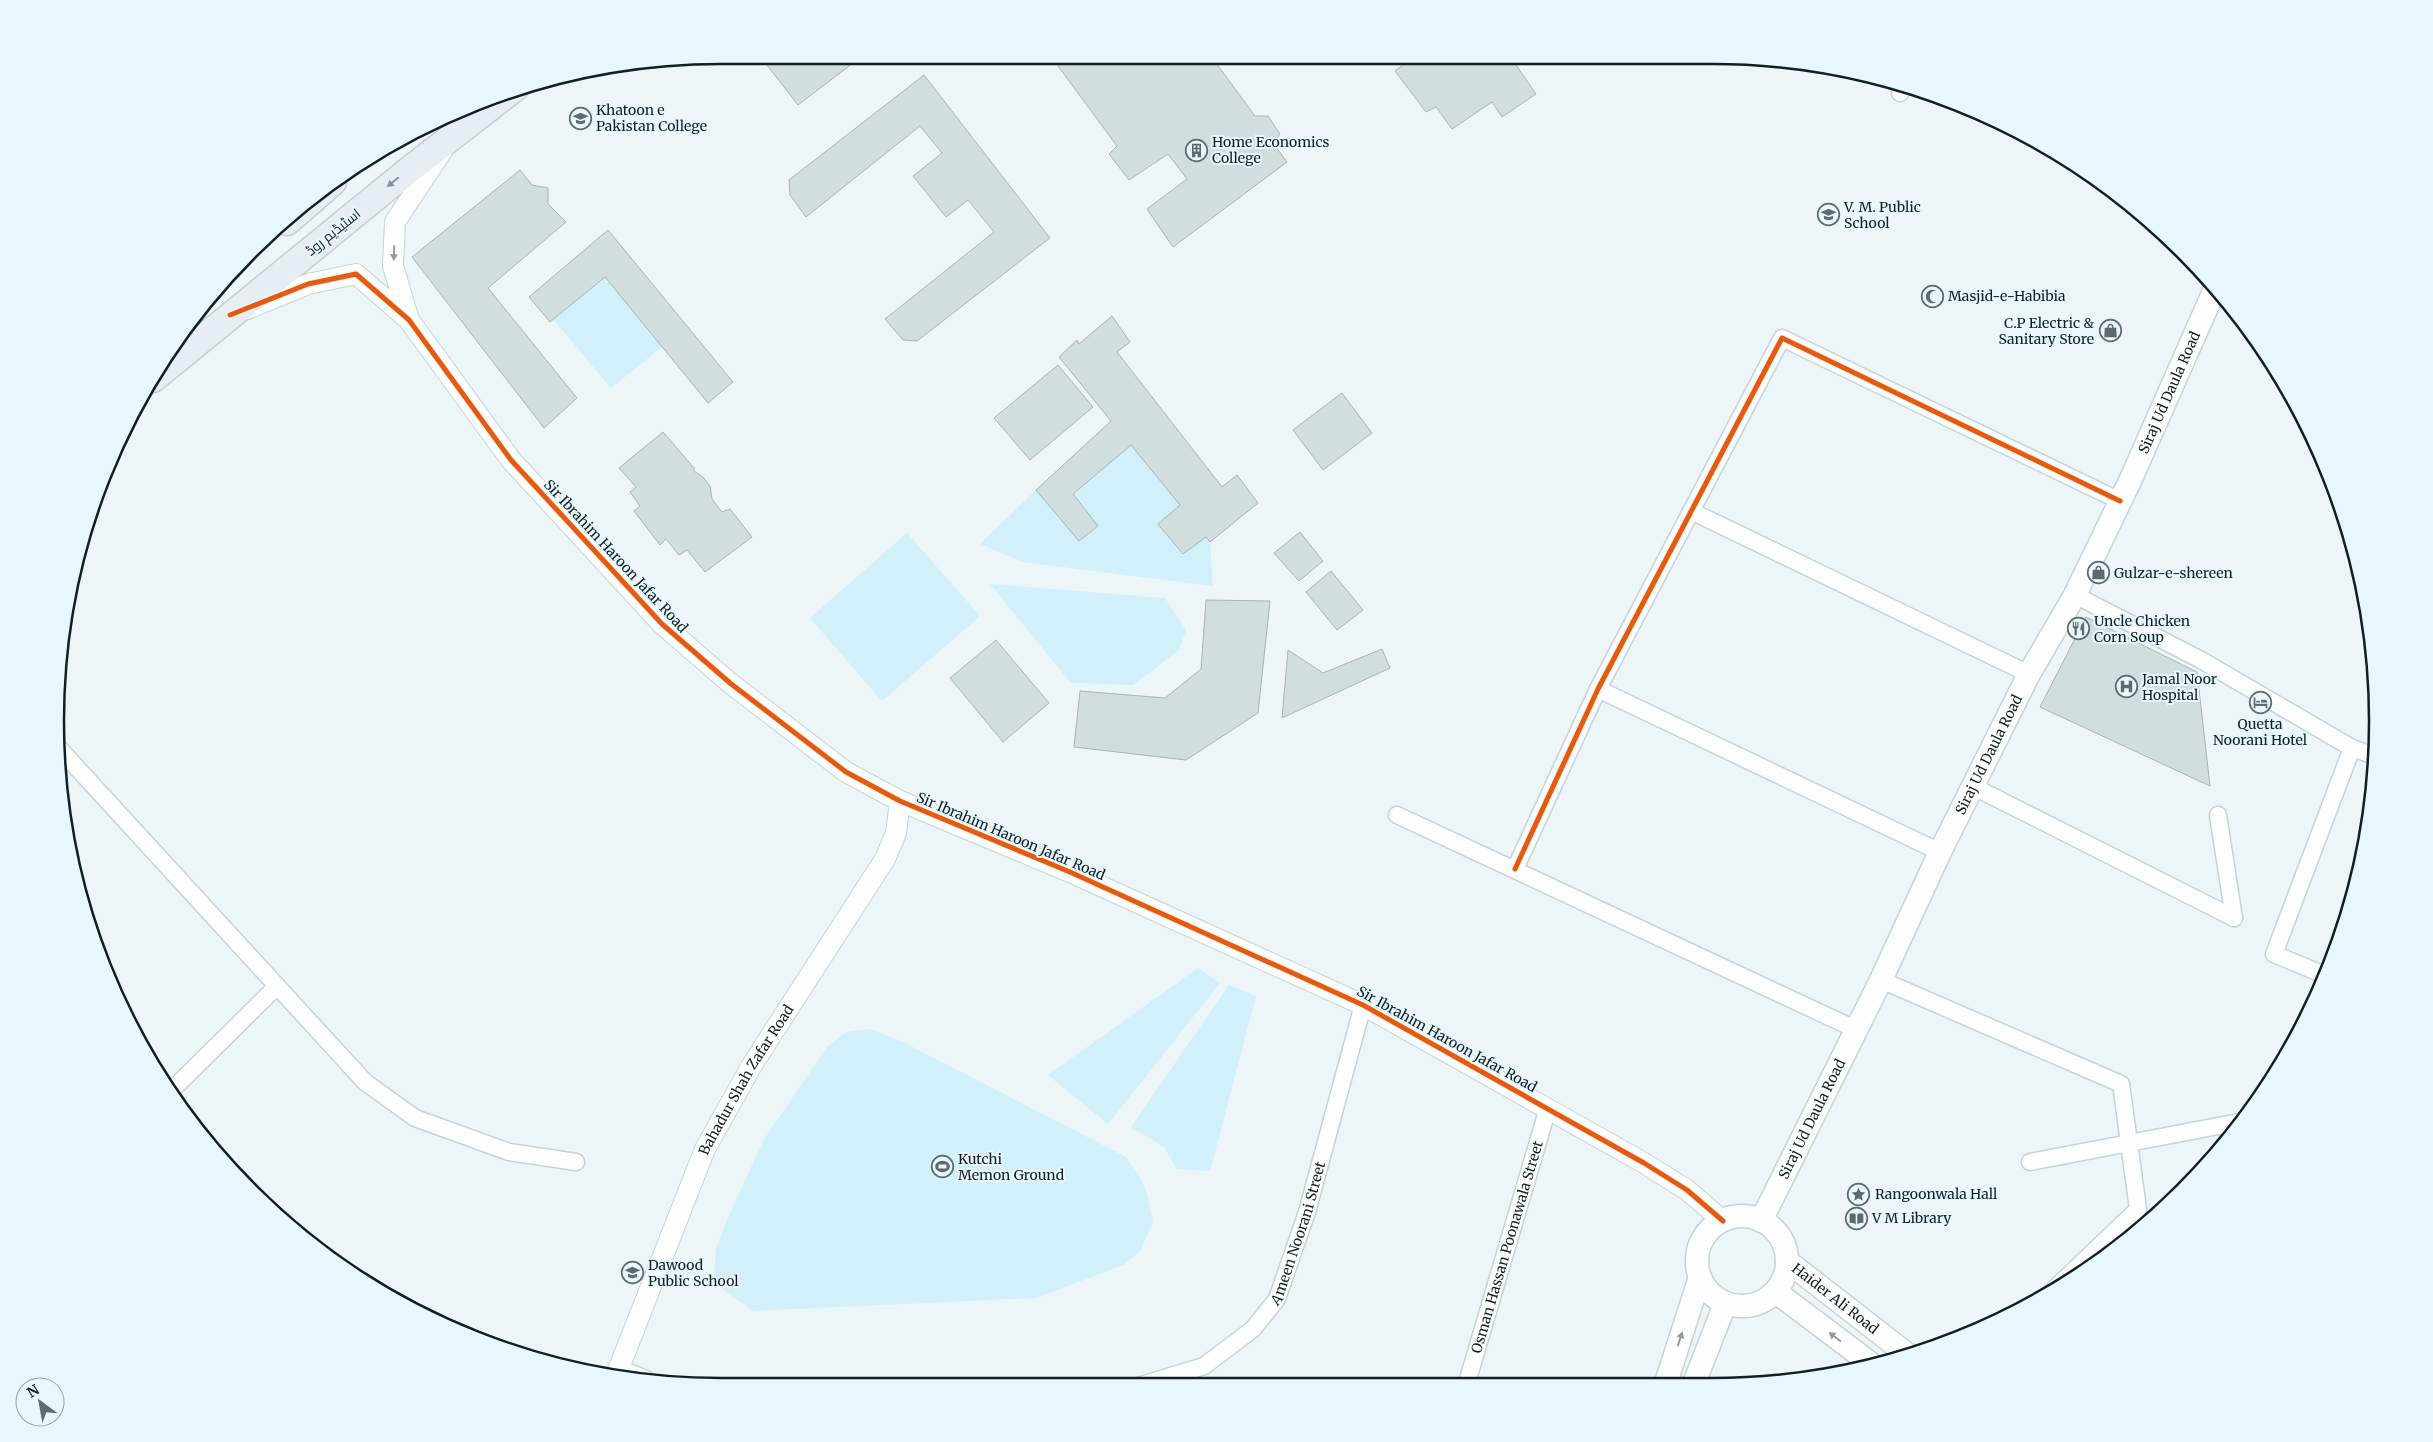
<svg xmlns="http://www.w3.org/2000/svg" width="2433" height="1442" viewBox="0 0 2433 1442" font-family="Merriweather,Cairo,serif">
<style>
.green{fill:#d1f0fa}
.building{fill:#d0dedf;stroke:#a8b4b5}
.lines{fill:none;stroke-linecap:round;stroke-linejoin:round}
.minor-casing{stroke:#c6d3d6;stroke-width:19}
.tertiary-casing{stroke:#c6d3d6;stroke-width:22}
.secondary-casing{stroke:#c6d3d6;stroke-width:25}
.primary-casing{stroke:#c8ced0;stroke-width:29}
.minor{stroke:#fcfefe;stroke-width:16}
.tertiary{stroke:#fcfefe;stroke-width:20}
.secondary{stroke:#fcfefe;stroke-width:22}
.primary{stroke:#e6eef4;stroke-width:26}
.cycleway-casing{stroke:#e8f7fc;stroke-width:8}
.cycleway{stroke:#e8590c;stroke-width:5}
.oneway{fill:#869196}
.oneway2{fill:#929a9c}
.labels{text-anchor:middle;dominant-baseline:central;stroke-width:4;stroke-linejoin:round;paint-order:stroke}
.poi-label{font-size:14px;fill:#101f24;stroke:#e8f7fc;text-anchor:start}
.street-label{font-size:14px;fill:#101f24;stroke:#e8f7fc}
.rim{fill:none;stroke:#101f24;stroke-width:2.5}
</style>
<rect width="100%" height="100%" fill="#ecf5f7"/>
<g class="green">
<path d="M605,277L662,347L611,388L553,319Z"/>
<path d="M1131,445L1180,505L1158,524L1183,554L1206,537L1210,542L1213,586L1023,562L980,544L1036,490L1079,540L1098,526L1073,494Z"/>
<path d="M907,533L980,616L882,701L810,618Z"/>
<path d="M990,584L1165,598L1186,630L1179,650L1133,685L1071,683Z"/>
<path d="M1198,968L1220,983L1108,1124L1048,1075Z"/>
<path d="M1229,985L1256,996L1210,1171L1177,1169L1164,1147L1131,1127Z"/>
<path d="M871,1029L905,1043L1126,1157L1140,1177L1148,1197L1153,1222L1140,1251L1125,1264L1037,1298L753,1311L725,1291L714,1274L716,1249L726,1222L763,1141L827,1047L846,1032Z"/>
</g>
<g class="building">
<path d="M1519,57L1514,62L1536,94L1502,117L1492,102L1452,129L1436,107L1426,112L1395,71L1412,58Z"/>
<path d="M1065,59H1213L1255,116H1268L1280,134L1273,143L1287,162L1173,247L1147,209L1187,179L1168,154L1129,180L1109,154L1117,146L1058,66Z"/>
<path d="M763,60H857L798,105Z"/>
<path d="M924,75L1050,238L917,341L903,340L885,319L994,232L968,200L946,217L913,176L942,153L920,126L806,217L790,195L789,180Z"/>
<path d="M520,170L532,185L548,188V204L566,222L488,288L577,398L544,428L412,257Z"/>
<path d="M608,230L733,382L708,403L605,277L550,322L529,297Z"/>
<path d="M1112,316L1130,342L1117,352L1222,487L1237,475L1258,503L1210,542L1206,537L1183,554L1158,524L1180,505L1131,445L1073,494L1098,526L1079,541L1036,490L1111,421L1059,357L1077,340L1079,344Z"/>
<path d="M1058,365L1093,407L1030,460L994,418Z"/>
<path d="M1342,393L1372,433L1323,470L1293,430Z"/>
<path d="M663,432L694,468V471L703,477L710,486L712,499L722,512L730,509L752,537L705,572L687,550L679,555L666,539L660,545L634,511L640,506L630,492L636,487L619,468Z"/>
<path d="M1300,532L1323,561L1299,581L1274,553Z"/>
<path d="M1331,571L1363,610L1337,630L1306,592Z"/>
<path d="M1206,600L1270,601L1258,713L1186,760L1074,747L1080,691L1165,698L1201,669Z"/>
<path d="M2086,617L2197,672L2210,786L2040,707Z"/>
<path d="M996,640L1049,703L1003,742L950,678Z"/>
<path d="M1382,649L1390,668L1282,718L1288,650L1323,673Z"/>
</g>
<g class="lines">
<defs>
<g id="minor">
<path d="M1900,93L1905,86"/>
<path d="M1691,511L2029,674"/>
<path d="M2075,595L2201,660L2352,748L2375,756"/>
<path d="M1598,689L1940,852"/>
<path d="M57,746L365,1082L415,1118L509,1152L576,1162"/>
<path d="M1972,786L2234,918"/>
<path d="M1397,815L1855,1029"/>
<path d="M2218,815L2234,918"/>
<path d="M1515,869L1598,689L1782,338L2120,501"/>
<path d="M2327,976L2274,954L2352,748"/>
<path d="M1881,980L2121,1084L2138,1209L2048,1295"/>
<path d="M171,1091L277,986"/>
<path d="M2030,1162L2239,1122"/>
<path d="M619,1368L646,1379"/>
<path id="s1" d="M1138,1386L1204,1366L1253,1329L1277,1299L1307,1212L1363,1005"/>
<path id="s2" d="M1466,1386L1548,1108"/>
</g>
<g id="tertiary">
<path d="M247,309L308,284L356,274L409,320L511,460L662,624L730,683L846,772L900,801L1070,872L1363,1005L1644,1163L1687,1190L1723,1221"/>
<path d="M409,320L393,266L395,222L442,151"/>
<path id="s3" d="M617,1373L705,1149L752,1065L885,859L896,833L900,801"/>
</g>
<g id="secondary">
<circle cx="1742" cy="1261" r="45"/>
<path id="s4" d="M1761,1221L1881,980L1940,852L2029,674L2075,595L2130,481L2215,289"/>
<path id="s5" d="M1787,1261L1908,1355"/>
<path d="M1776,1292L1874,1366"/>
<path d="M1665,1386L1700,1277"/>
<path d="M1693,1386L1725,1304"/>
</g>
<g id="primary">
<path d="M287,222L333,182"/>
<path d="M153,379L409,170L515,88"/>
</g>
</defs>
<use href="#minor" class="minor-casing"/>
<use href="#tertiary" class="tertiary-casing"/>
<use href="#secondary" class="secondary-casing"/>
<use href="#primary" class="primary-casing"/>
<use href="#minor" class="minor"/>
<use href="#tertiary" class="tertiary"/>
<use href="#secondary" class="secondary"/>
<use href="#primary" class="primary"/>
<defs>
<g id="cycleway">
<path d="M230,315L308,284L356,274L409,320L511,460L662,624L730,683L846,772L900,801L1070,872L1363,1005L1644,1163L1687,1190L1723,1221"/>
<path d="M1515,869L1598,689L1782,338L2120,501"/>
</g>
</defs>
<use href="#cycleway" class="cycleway-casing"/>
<use href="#cycleway" class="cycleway"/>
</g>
<defs><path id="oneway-solid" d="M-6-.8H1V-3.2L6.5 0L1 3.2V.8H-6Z" transform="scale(1.25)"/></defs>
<use class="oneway" href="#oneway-solid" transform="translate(393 182) rotate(141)"/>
<g class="oneway2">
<use href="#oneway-solid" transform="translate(394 253) rotate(92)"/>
<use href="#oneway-solid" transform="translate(1835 1337) rotate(-143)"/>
<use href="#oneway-solid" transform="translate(1680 1339) rotate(-72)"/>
</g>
<defs>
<symbol id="university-ring" viewBox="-11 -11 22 22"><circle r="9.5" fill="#e8f7fc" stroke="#5d6a6e" stroke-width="1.5"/><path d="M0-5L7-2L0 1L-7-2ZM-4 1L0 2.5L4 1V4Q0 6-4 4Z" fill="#5d6a6e"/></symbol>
<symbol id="building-ring" viewBox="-11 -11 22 22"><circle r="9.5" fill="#e8f7fc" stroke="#5d6a6e" stroke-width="1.5"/><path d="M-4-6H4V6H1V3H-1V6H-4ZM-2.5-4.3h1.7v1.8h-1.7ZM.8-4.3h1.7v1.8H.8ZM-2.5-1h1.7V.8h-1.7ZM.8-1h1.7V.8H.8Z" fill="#5d6a6e"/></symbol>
<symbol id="school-ring" viewBox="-11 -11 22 22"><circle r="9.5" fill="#e8f7fc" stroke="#5d6a6e" stroke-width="1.5"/><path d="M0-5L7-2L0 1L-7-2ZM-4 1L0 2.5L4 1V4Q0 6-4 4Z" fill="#5d6a6e"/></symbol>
<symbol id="mosque-ring" viewBox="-11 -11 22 22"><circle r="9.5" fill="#e8f7fc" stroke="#5d6a6e" stroke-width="1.5"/><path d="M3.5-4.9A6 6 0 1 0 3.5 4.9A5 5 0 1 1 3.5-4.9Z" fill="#5d6a6e"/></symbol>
<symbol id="shop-ring" viewBox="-11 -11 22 22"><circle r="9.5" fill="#e8f7fc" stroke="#5d6a6e" stroke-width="1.5"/><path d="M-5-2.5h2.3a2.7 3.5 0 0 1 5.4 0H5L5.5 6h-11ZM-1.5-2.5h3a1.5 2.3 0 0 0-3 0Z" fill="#5d6a6e"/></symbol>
<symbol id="restaurant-ring" viewBox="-11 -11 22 22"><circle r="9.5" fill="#e8f7fc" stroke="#5d6a6e" stroke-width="1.5"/><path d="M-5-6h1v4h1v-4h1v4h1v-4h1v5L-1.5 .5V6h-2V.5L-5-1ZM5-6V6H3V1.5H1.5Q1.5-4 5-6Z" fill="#5d6a6e"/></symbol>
<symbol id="hospital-ring" viewBox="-11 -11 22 22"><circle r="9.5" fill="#e8f7fc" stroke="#5d6a6e" stroke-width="1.5"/><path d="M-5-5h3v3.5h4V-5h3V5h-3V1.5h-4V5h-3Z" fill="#5d6a6e"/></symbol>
<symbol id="hotel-ring" viewBox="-11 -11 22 22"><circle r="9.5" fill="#e8f7fc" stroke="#5d6a6e" stroke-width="1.5"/><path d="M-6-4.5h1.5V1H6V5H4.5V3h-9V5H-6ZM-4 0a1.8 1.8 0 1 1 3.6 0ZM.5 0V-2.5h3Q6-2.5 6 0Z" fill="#5d6a6e"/></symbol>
<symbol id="stadium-ring" viewBox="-11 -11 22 22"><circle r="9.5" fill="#e8f7fc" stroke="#5d6a6e" stroke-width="1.5"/><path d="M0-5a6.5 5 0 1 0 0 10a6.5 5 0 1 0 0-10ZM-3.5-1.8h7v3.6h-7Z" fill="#5d6a6e"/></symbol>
<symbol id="sight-ring" viewBox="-11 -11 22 22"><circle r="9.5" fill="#e8f7fc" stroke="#5d6a6e" stroke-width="1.5"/><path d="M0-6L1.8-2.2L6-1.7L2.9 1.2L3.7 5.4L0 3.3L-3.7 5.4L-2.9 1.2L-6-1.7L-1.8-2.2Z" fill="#5d6a6e"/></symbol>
<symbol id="library-ring" viewBox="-11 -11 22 22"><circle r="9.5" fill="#e8f7fc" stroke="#5d6a6e" stroke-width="1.5"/><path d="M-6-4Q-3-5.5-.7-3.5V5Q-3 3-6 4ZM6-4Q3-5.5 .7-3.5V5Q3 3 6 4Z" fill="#5d6a6e"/></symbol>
</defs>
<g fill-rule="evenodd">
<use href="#university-ring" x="568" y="106" width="25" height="25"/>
<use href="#building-ring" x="1184" y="138" width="25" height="25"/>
<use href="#school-ring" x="1816" y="202" width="25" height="25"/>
<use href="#mosque-ring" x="1920" y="284" width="25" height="25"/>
<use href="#shop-ring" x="2098" y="318" width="25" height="25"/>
<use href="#shop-ring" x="2086" y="560" width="25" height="25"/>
<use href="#restaurant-ring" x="2066" y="616" width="25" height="25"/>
<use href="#hospital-ring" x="2114" y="674" width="25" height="25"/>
<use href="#hotel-ring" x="2248" y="690" width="25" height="25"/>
<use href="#stadium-ring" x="930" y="1154" width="25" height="25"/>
<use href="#sight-ring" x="1846" y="1182" width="25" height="25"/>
<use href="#library-ring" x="1844" y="1206" width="25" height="25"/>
<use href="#school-ring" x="620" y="1260" width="25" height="25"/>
</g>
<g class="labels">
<g class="poi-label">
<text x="596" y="110">Khatoon e<tspan x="596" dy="16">Pakistan College</tspan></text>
<text x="1212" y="142">Home Economics<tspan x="1212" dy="16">College</tspan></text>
<text x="1844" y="207">V. M. Public<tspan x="1844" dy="16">School</tspan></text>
<text x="1948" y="296">Masjid-e-Habibia</text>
<text x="2094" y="323" text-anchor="end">C.P Electric &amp;<tspan x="2094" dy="16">Sanitary Store</tspan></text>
<text x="2114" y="573">Gulzar-e-shereen</text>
<text x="2094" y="621">Uncle Chicken<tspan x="2094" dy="16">Corn Soup</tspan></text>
<text x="2142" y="679">Jamal Noor<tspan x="2142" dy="16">Hospital</tspan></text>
<text x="2260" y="724" text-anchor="middle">Quetta<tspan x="2260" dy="16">Noorani Hotel</tspan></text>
<text x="958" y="1159">Kutchi<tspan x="958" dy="16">Memon Ground</tspan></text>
<text x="1875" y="1194">Rangoonwala Hall</text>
<text x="1872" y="1218">V M Library</text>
<text x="648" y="1265">Dawood<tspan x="648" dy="16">Public School</tspan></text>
</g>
<g class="street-label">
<text transform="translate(333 232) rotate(-39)">اسٹیڈیم روڈ</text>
<text stroke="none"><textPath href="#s4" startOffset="924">Siraj Ud Daula Road</textPath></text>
<text transform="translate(616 556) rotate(47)">Sir Ibrahim Haroon Jafar Road</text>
<text stroke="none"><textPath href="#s4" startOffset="519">Siraj Ud Daula Road</textPath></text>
<text transform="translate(1011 836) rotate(23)">Sir Ibrahim Haroon Jafar Road</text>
<text transform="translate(1447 1039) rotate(29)">Sir Ibrahim Haroon Jafar Road</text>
<text stroke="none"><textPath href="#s3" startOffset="321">Bahadur Shah Zafar Road</textPath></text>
<text stroke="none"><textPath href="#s4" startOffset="114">Siraj Ud Daula Road</textPath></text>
<text stroke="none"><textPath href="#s1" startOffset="238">Ameen Noorani Street</textPath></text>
<text stroke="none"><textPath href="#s2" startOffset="145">Osman Hassan Poonawala Street</textPath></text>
<text stroke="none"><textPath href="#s5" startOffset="61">Haider Ali Road</textPath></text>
</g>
</g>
<path d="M0 0H2433V1442H0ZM721 64H1712A657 657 0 0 1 2369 721V721A657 657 0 0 1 1712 1378H721A657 657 0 0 1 64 721V721A657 657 0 0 1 721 64Z" fill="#e8f7fc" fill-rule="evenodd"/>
<path class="rim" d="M721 64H1712A657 657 0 0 1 2369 721V721A657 657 0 0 1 1712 1378H721A657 657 0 0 1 64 721V721A657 657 0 0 1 721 64Z"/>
<g transform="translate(40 1402) rotate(328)"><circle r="24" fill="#e8f7fc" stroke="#92a1a6"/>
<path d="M0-4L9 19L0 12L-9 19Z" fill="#5d6a6e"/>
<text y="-8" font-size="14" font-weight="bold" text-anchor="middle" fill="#101f24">N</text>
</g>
</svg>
